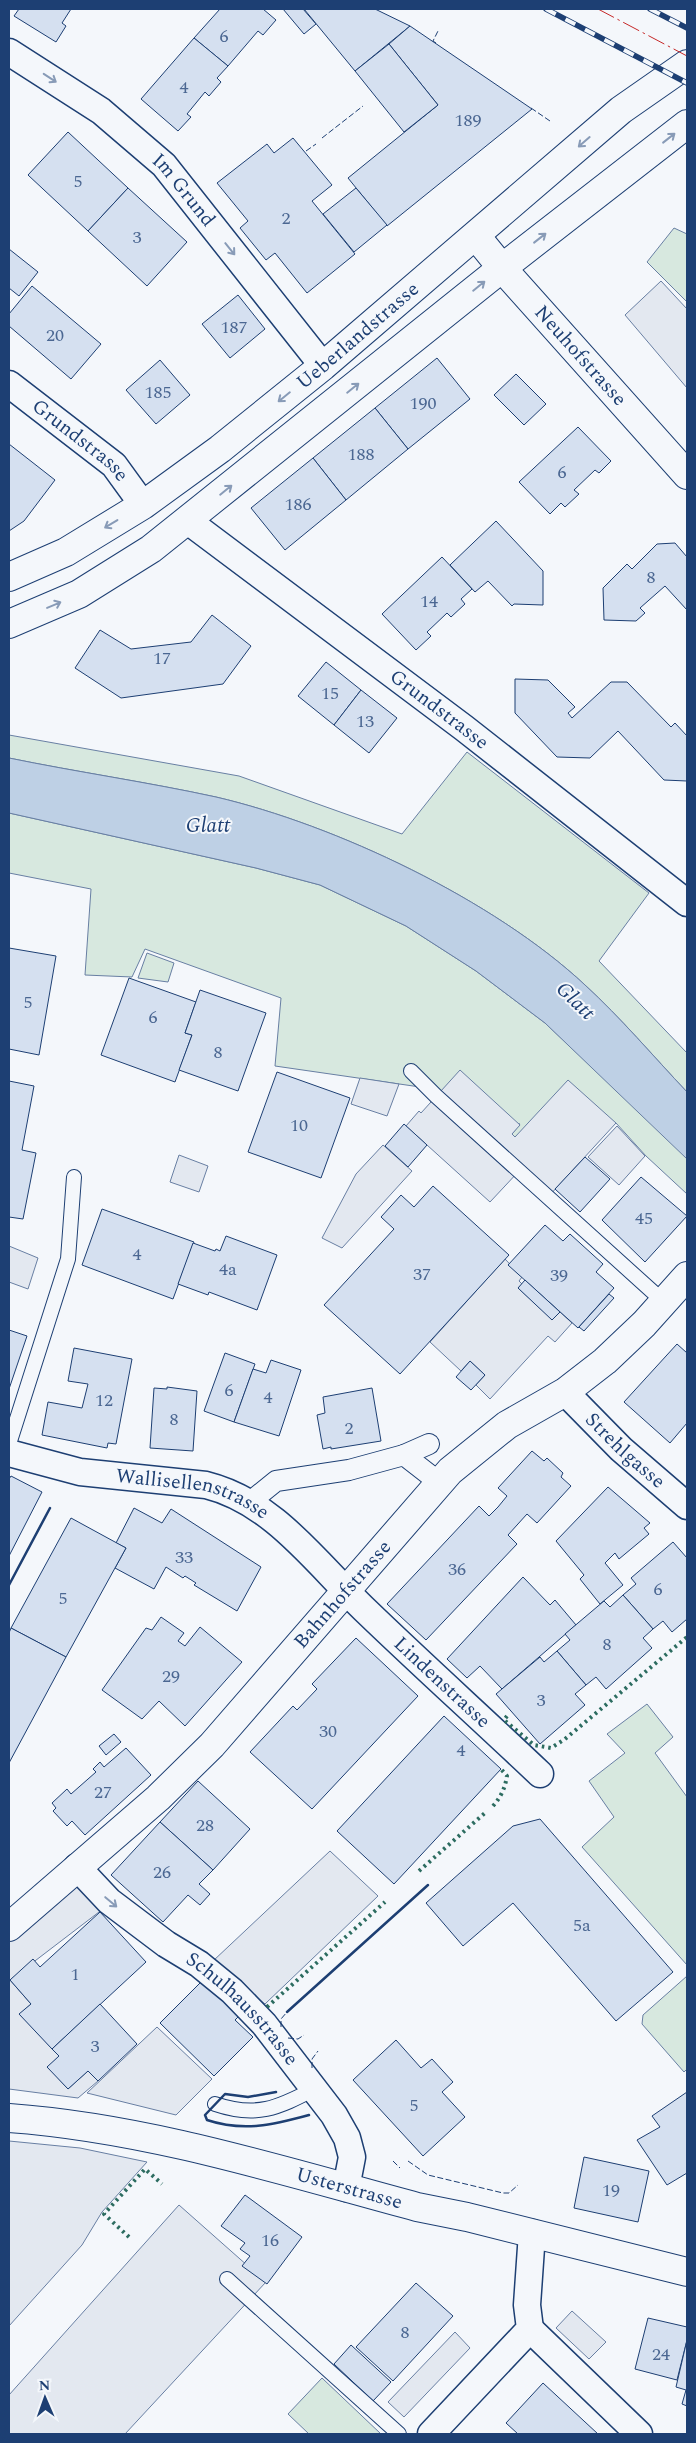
<svg xmlns="http://www.w3.org/2000/svg" width="696" height="2443" viewBox="0 0 696 2443" font-family="Spectral,serif">
<style>
.green{fill:#d7e8df;stroke:#687fa3}
.parking{fill:#e3e8f0;stroke:#687fa3}
.water{fill:#bed0e5;stroke:#687fa3}
.building{fill:#d5e0f0;stroke:#1d3f73}
.lines{fill:none;stroke-linecap:round;stroke-linejoin:round}
.service-casing{stroke:#1d3f73;stroke-width:16}
.pedestrian-casing{stroke:#1d3f73;stroke-width:22}
.minor-casing{stroke:#1d3f73;stroke-width:29}
.tertiary-casing{stroke:#1d3f73;stroke-width:30}
.secondary-casing{stroke:#1d3f73;stroke-width:30}
.service{stroke:#f4f7fb;stroke-width:14}
.pedestrian{stroke:#f4f7fb;stroke-width:20}
.minor{stroke:#f4f7fb;stroke-width:26}
.tertiary{stroke:#f4f7fb;stroke-width:28}
.secondary{stroke:#f4f7fb;stroke-width:28}
.rail-casing{stroke:#1d3f73;stroke-width:5.5}
.rail{stroke:#f4f7fb;stroke-width:4;stroke-dasharray:11;stroke-linecap:butt}
.hedge{stroke:#2c6c60;stroke-width:4;stroke-dasharray:2.5 4;stroke-linecap:butt}
.fence{stroke:#1d3f73;stroke-width:1;stroke-dasharray:6 2.5;stroke-linecap:butt}
.wall{stroke:#1d3f73;stroke-width:2.5}
.power{stroke:#c62828;stroke-width:1;stroke-dasharray:18 4 2.5 4;stroke-linecap:butt}
.oneway{stroke:#889bb7}
.labels{text-anchor:middle;dominant-baseline:central;stroke-width:4;stroke-linejoin:round;paint-order:stroke}
.number-label{font-size:18px;fill:#4b6792}
.street-label{font-size:20px;fill:#1d3f73;stroke:#f4f7fb}
.water-label{font-size:21px;font-style:italic;fill:#1d3f73;stroke:#f4f7fb}
</style>
<rect width="100%" height="100%" fill="#f4f7fb"/>
<g class="green">
<path d="M674,228L687,234V302L647,262Z"/>
<path d="M9,735L239,776L402,834L467,752L649,893L599,961L687,1053V1092C653,1056 621,1018 585,985C494,900 336,825 216,797C147,782 77,772 9,758Z"/>
<path d="M9,813L256,868L320,885L406,926L476,971L545,1023L681,1151L687,1159V1194L646,1156L616,1123L515,1137L512,1134L520,1124L436,1096L427,1088L275,1066L281,998L145,949L132,977L85,975L91,889L9,873Z"/>
<path d="M147,953L174,963L168,982L138,978Z"/>
<path d="M647,1704L673,1737L655,1753L687,1797V1965L582,1847L614,1817L589,1781L625,1753L607,1734Z"/>
<path d="M687,1976V2069L684,2072L642,2024L643,2015Z"/>
<path d="M322,2378L381,2434H309L288,2414Z"/>
</g>
<g class="parking">
<path d="M661,281L687,309V388L625,315Z"/>
<path d="M460,1070L520,1125L512,1134L515,1137L568,1080L616,1123L548,1197L519,1171L490,1202L406,1126L419,1111L421,1113Z"/>
<path d="M360,1078L399,1084L387,1116L351,1104Z"/>
<path d="M617,1126L645,1156L619,1185L588,1157Z"/>
<path d="M383,1145L412,1171L342,1248L322,1238L356,1174Z"/>
<path d="M179,1155L208,1166L199,1192L170,1182Z"/>
<path d="M9,1246L38,1258L28,1289L9,1282Z"/>
<path d="M505,1259L522,1277L519,1281L522,1284L518,1288L552,1319L560,1312L572,1323L555,1342L548,1336L490,1399L476,1385L485,1375L470,1361L461,1371L430,1342Z"/>
<path d="M330,1851L378,1896L265,2004L213,1961Z"/>
<path d="M77,1867L109,1901L99,1912L10,1980L31,2004L20,2014L59,2056L48,2067L68,2089L88,2071L98,2081L78,2098L9,2089V1927Z"/>
<path d="M157,2027L212,2079L176,2115L87,2093Z"/>
<path d="M9,2141L80,2148L147,2162L102,2212L82,2245L9,2326Z"/>
<path d="M179,2205L266,2282L125,2434H9V2395Z"/>
<path d="M572,2311L606,2342L589,2359L556,2328Z"/>
<path d="M455,2332L470,2348L404,2417L388,2402Z"/>
</g>
<path class="water" d="M9,758C77,772 147,782 216,797C336,825 494,900 585,985C621,1018 653,1056 687,1092V1159L545,1023L476,971L406,926L320,885L256,868L9,813Z"/>
<g class="building">
<path d="M19,9H71L62,23L66,26L56,42L14,16Z"/>
<path d="M220,9H263L276,20L263,35L258,31L228,66L194,38Z"/>
<path d="M283,9H303L316,24L304,34Z"/>
<path d="M304,9H375L410,26L355,71Z"/>
<path d="M410,26L532,109L387,226L348,178L438,105L389,44Z"/>
<path d="M194,38L228,66L217,78L221,82L209,96L205,92L187,114L191,117L178,131L141,99Z"/>
<path d="M389,44L438,105L404,132L355,71Z"/>
<path d="M68,132L128,188L88,231L28,175Z"/>
<path d="M293,138L332,185L312,201L355,254L307,293L275,253L266,260L240,228L248,221L217,183L267,144L274,153Z"/>
<path d="M128,188L187,242L147,286L88,231Z"/>
<path d="M356,188L387,225L354,252L323,214Z"/>
<path d="M9,249L38,272L19,296L9,288Z"/>
<path d="M32,286L101,344L71,379L9,326V314Z"/>
<path d="M238,295L265,329L230,358L202,324Z"/>
<path d="M437,358L470,399L408,449L375,408Z"/>
<path d="M160,360L190,395L156,424L126,390Z"/>
<path d="M516,374L546,404L524,425L494,395Z"/>
<path d="M375,408L408,449L346,500L313,458Z"/>
<path d="M578,427L611,461L599,473L595,470L574,490L579,494L565,507L561,503L550,514L519,482Z"/>
<path d="M9,444L55,480L24,521L9,531Z"/>
<path d="M313,458L346,500L285,550L251,508Z"/>
<path d="M496,521L543,571V605L514,604L512,606L488,581L475,592L450,565Z"/>
<path d="M675,543L687,557V610L665,586L640,608L645,613L636,621L604,620L603,588L627,564L632,569L657,544Z"/>
<path d="M442,557L472,589L461,599L465,604L451,617L447,613L427,632L431,636L416,650L382,614Z"/>
<path d="M212,615L251,646L223,684L121,698L75,668L100,630L131,649L191,642Z"/>
<path d="M326,662L361,690L334,725L298,696Z"/>
<path d="M515,679L548,680L575,707L568,713L572,718L611,682H627L671,727L675,723L687,736V781L664,780L618,731L590,758L557,757L515,713Z"/>
<path d="M361,690L397,718L369,753L334,725Z"/>
<path d="M9,948L56,956L39,1055L9,1049Z"/>
<path d="M129,978L196,1002L185,1033L192,1035L175,1082L101,1055Z"/>
<path d="M200,990L266,1013L238,1091L179,1070L192,1035L185,1033Z"/>
<path d="M277,1072L350,1098L321,1178L248,1152Z"/>
<path d="M9,1081L34,1086L22,1150L36,1153L23,1219L9,1217Z"/>
<path d="M404,1124L427,1145L408,1167L385,1146Z"/>
<path d="M585,1157L610,1179L580,1212L555,1189Z"/>
<path d="M641,1177L687,1216L645,1262L602,1220Z"/>
<path d="M433,1186L509,1255L400,1374L324,1305L394,1229L381,1217L401,1195L414,1207Z"/>
<path d="M102,1209L194,1242L173,1299L82,1265Z"/>
<path d="M545,1225L563,1241L570,1234L603,1264L596,1272L614,1288L578,1328L508,1265Z"/>
<path d="M226,1236L277,1255L257,1310L209,1292L208,1295L178,1284L193,1243L215,1251L216,1249L220,1251Z"/>
<path d="M525,1280L560,1312L552,1320L518,1288Z"/>
<path d="M609,1294L614,1298L584,1331L579,1327Z"/>
<path d="M9,1330L27,1336L9,1389Z"/>
<path d="M677,1344L687,1353V1423L670,1443L624,1402Z"/>
<path d="M74,1348L132,1359L116,1444L108,1443L107,1448L42,1435L48,1402L82,1408L88,1384L68,1381Z"/>
<path d="M225,1353L255,1364L234,1422L204,1411Z"/>
<path d="M271,1360L301,1370L279,1436L234,1422L253,1369L266,1373Z"/>
<path d="M470,1361L485,1375L471,1390L456,1377Z"/>
<path d="M167,1387L197,1391L193,1451L150,1448L154,1388L167,1389Z"/>
<path d="M372,1388L381,1441L331,1449V1447L323,1449L317,1415L325,1413L323,1397Z"/>
<path d="M532,1451L544,1461L547,1458L563,1473L561,1477L571,1486L537,1523L527,1514L508,1535L517,1544L426,1640L387,1604L479,1506L489,1516L498,1507L507,1496L498,1488Z"/>
<path d="M11,1476L42,1492L9,1556V1479Z"/>
<path d="M608,1487L650,1523L644,1528L649,1534L619,1559L615,1553L605,1563L623,1585L600,1604L580,1579L584,1575L556,1541Z"/>
<path d="M134,1508L162,1523L171,1509L261,1567L237,1611L194,1585L196,1583L185,1576L183,1578L166,1567L154,1589L115,1568L126,1548L116,1543Z"/>
<path d="M71,1518L126,1548L66,1657L11,1628Z"/>
<path d="M673,1542L687,1558V1619L672,1632L663,1621L653,1629L623,1595L636,1584L631,1578Z"/>
<path d="M523,1577L550,1605L555,1600L576,1625L502,1689L480,1666L467,1678L447,1659Z"/>
<path d="M623,1595L653,1629L643,1638L652,1648L606,1689L596,1677L586,1685L557,1651L570,1640L565,1634L604,1601L610,1607Z"/>
<path d="M161,1617L184,1633L178,1641L185,1646L200,1627L242,1662L185,1726L159,1701L142,1719L102,1690L146,1628L152,1630Z"/>
<path d="M11,1628L66,1657L9,1763V1633Z"/>
<path d="M356,1638L418,1696L312,1809L250,1752L293,1706L297,1710L317,1689L312,1684Z"/>
<path d="M557,1651L586,1685L575,1694L585,1705L540,1744L496,1694L540,1657L544,1662Z"/>
<path d="M444,1716L501,1769L394,1884L337,1831Z"/>
<path d="M114,1734L121,1742L106,1755L99,1746Z"/>
<path d="M126,1748L151,1775L85,1835L72,1821L67,1826L53,1811L56,1808L52,1803L67,1789L71,1794L96,1772L93,1769L100,1762L104,1767Z"/>
<path d="M198,1781L250,1829L213,1870L160,1822Z"/>
<path d="M540,1819L673,1972L616,2021L513,1903L463,1946L426,1903L513,1826Z"/>
<path d="M160,1822L213,1870L199,1884L210,1894L200,1905L188,1895L163,1922L111,1875Z"/>
<path d="M100,1912L146,1962L52,2049L19,2014L31,2004L10,1980L33,1959L40,1967Z"/>
<path d="M204,1979L240,2015L235,2020L253,2037L214,2076L160,2023Z"/>
<path d="M100,2004L137,2044L98,2081L88,2071L68,2089L47,2067L59,2056L52,2049Z"/>
<path d="M396,2040L421,2068L432,2059L453,2082L442,2092L465,2117L423,2156L353,2080Z"/>
<path d="M687,2092V2173L667,2185L637,2140L660,2127L652,2116Z"/>
<path d="M584,2157L649,2171L638,2222L574,2208Z"/>
<path d="M245,2195L302,2237L267,2284L242,2266L250,2256L240,2249L245,2243L221,2226Z"/>
<path d="M416,2283L453,2316L393,2381L356,2347Z"/>
<path d="M648,2318L687,2327V2340L677,2380L635,2369Z"/>
<path d="M687,2340V2406L682,2404L686,2390L676,2387Z"/>
<path d="M351,2345L391,2382L373,2401L334,2364Z"/>
<path d="M543,2383L598,2434H518L506,2423Z"/>
</g>
<g class="lines">
<defs>
<g id="service">
<path d="M411,1071L436,1096L664,1302"/>
<path d="M9,1444L68,1259L74,1177"/>
<path d="M215,2104C256,2118 278,2108 314,2089"/>
<path d="M227,2279L399,2434"/>
</g>
<g id="pedestrian">
<path d="M404,1455L429,1444"/>
<path d="M250,1502L276,1481L349,1470L404,1455L440,1483"/>
</g>
<g id="minor">
<path id="s1" d="M9,52L101,111L164,165L323,366"/>
<path id="s2" d="M9,384L114,465L143,505"/>
<path id="s3" d="M188,521L464,728L687,903"/>
<path id="s4" d="M565,1392L621,1449L687,1506"/>
<path id="s5" d="M9,1453L80,1472L206,1485C274,1502 316,1563 365,1610C422,1665 482,1719 540,1774"/>
<path id="s6" d="M77,1867L109,1901L166,1944L199,1964L232,1991L264,2024L334,2115L347,2138L352,2157L346,2188"/>
<path d="M530,2329L639,2434"/>
<path d="M431,2434L530,2329L527,2305L532,2233"/>
</g>
<g id="tertiary">
<path id="s7" d="M476,236L502,268L687,475"/>
<path id="s8" d="M9,1927L158,1798L212,1745L450,1471L507,1425L565,1392L605,1361L644,1324L687,1276"/>
<path id="s9" d="M9,2118C148,2128 283,2171 417,2207L467,2217L687,2272"/>
</g>
<g id="secondary">
<path id="s10" d="M9,577L66,552L143,505L220,449L323,366L621,110L687,64"/>
<path d="M9,624L79,594L151,549L502,268L687,124"/>
</g>
</defs>
<use href="#service" class="service-casing"/>
<use href="#pedestrian" class="pedestrian-casing"/>
<use href="#minor" class="minor-casing"/>
<use href="#tertiary" class="tertiary-casing"/>
<use href="#secondary" class="secondary-casing"/>
<use href="#service" class="service"/>
<use href="#pedestrian" class="pedestrian"/>
<use href="#minor" class="minor"/>
<use href="#tertiary" class="tertiary"/>
<use href="#secondary" class="secondary"/>
<defs>
<g id="rail">
<path d="M546,9L687,83"/>
<path d="M650,9L687,28"/>
</g>
</defs>
<use href="#rail" class="rail-casing"/>
<use href="#rail" class="rail"/>
<g class="hedge">
<path d="M507,1716L504,1720L534,1745L551,1748L565,1739L687,1637"/>
<path d="M493,1806C501,1797 505,1788 507,1776L501,1769"/>
<path d="M419,1871L486,1812"/>
<path d="M267,2007L385,1902"/>
<path d="M129,2237L104,2214L145,2169L162,2184"/>
</g>
<g class="fence">
<path d="M436,43L433,41L438,31"/>
<path d="M531,108L550,121"/>
<path d="M322,138L363,106"/>
<path d="M306,151L316,144"/>
<path d="M281,2027V2019L287,2012"/>
<path d="M288,2038L298,2039L304,2035"/>
<path d="M312,2068V2059L318,2051"/>
<path d="M393,2161L400,2168"/>
<path d="M408,2161L428,2175L503,2193H509L518,2185"/>
</g>
<g class="wall">
<path d="M9,1585L50,1508"/>
<path d="M287,2012L428,1885"/>
<path d="M276,2092L248,2097L225,2094L205,2115L207,2120C243,2132 273,2125 309,2115"/>
</g>
<path class="power" d="M598,9L687,56"/>
</g>
<defs><path id="oneway-shaft" d="M-6 0H5M1.5-3L5.5 0L1.5 3" fill="none" stroke-width="1.6" stroke-linecap="round" stroke-linejoin="round" transform="scale(1.25)"/></defs>
<g class="oneway">
<use href="#oneway-shaft" transform="translate(50 78) rotate(33)"/>
<use href="#oneway-shaft" transform="translate(669 138) rotate(-38)"/>
<use href="#oneway-shaft" transform="translate(584 142) rotate(139)"/>
<use href="#oneway-shaft" transform="translate(540 238) rotate(-38)"/>
<use href="#oneway-shaft" transform="translate(230 249) rotate(51)"/>
<use href="#oneway-shaft" transform="translate(479 286) rotate(-39)"/>
<use href="#oneway-shaft" transform="translate(353 388) rotate(-39)"/>
<use href="#oneway-shaft" transform="translate(284 397) rotate(141)"/>
<use href="#oneway-shaft" transform="translate(226 490) rotate(-39)"/>
<use href="#oneway-shaft" transform="translate(111 524) rotate(149)"/>
<use href="#oneway-shaft" transform="translate(54 605) rotate(-23)"/>
<use href="#oneway-shaft" transform="translate(111 1902) rotate(40)"/>
</g>
<g class="labels">
<g class="number-label">
<text x="224" y="36">6</text>
<text x="184" y="87">4</text>
<text x="468" y="120">189</text>
<text x="78" y="181">5</text>
<text x="286" y="218">2</text>
<text x="137" y="237">3</text>
<text x="234" y="327">187</text>
<text x="55" y="335">20</text>
<text x="158" y="392">185</text>
<text x="423" y="403">190</text>
<text x="361" y="454">188</text>
<text x="562" y="472">6</text>
<text x="298" y="504">186</text>
<text x="651" y="577">8</text>
<text x="429" y="601">14</text>
<text x="162" y="658">17</text>
<text x="330" y="693">15</text>
<text x="365" y="721">13</text>
<text x="28" y="1002">5</text>
<text x="153" y="1017">6</text>
<text x="218" y="1052">8</text>
<text x="299" y="1125">10</text>
<text x="644" y="1218">45</text>
<text x="137" y="1254">4</text>
<text x="228" y="1269">4a</text>
<text x="422" y="1274">37</text>
<text x="559" y="1275">39</text>
<text x="229" y="1390">6</text>
<text x="268" y="1397">4</text>
<text x="104" y="1400">12</text>
<text x="174" y="1419">8</text>
<text x="349" y="1428">2</text>
<text x="184" y="1557">33</text>
<text x="457" y="1569">36</text>
<text x="658" y="1589">6</text>
<text x="63" y="1598">5</text>
<text x="607" y="1644">8</text>
<text x="171" y="1676">29</text>
<text x="541" y="1700">3</text>
<text x="328" y="1731">30</text>
<text x="461" y="1750">4</text>
<text x="103" y="1792">27</text>
<text x="205" y="1825">28</text>
<text x="162" y="1872">26</text>
<text x="582" y="1925">5a</text>
<text x="75" y="1974">1</text>
<text x="95" y="2046">3</text>
<text x="414" y="2105">5</text>
<text x="611" y="2190">19</text>
<text x="270" y="2240">16</text>
<text x="405" y="2332">8</text>
<text x="661" y="2354">24</text>
</g>
<g class="street-label">
<text stroke="none"><textPath href="#s1" startOffset="224">Im Grund</textPath></text>
<text stroke="none"><textPath href="#s10" startOffset="426">Ueberlandstrasse</textPath></text>
<text stroke="none"><textPath href="#s7" startOffset="159">Neuhofstrasse</textPath></text>
<text stroke="none"><textPath href="#s2" startOffset="91">Grundstrasse</textPath></text>
<text stroke="none"><textPath href="#s3" startOffset="314">Grundstrasse</textPath></text>
<text stroke="none"><textPath href="#s4" startOffset="84">Strehlgasse</textPath></text>
<text stroke="none"><textPath href="#s5" startOffset="189">Wallisellenstrasse</textPath></text>
<text stroke="none"><textPath href="#s8" startOffset="472">Bahnhofstrasse</textPath></text>
<text stroke="none"><textPath href="#s5" startOffset="511">Lindenstrasse</textPath></text>
<text stroke="none"><textPath href="#s6" startOffset="219">Schulhausstrasse</textPath></text>
<text stroke="none"><textPath href="#s9" startOffset="348">Usterstrasse</textPath></text>
</g>
<g class="water-label">
<text x="208" y="826">Glatt</text>
<text transform="translate(575 1001) rotate(44)">Glatt</text>
</g>
</g>
<rect width="696" height="2443" fill="none" stroke="#1d3f73" stroke-width="20"/>
<g transform="translate(45 2398) rotate(358)" stroke="#f4f7fb" stroke-width="4" paint-order="stroke">
<path d="M0-4L9 19L0 12L-9 19Z" fill="#1d3f73"/>
<text y="-8" font-size="14" font-weight="bold" text-anchor="middle" fill="#1d3f73">N</text>
</g>
</svg>
